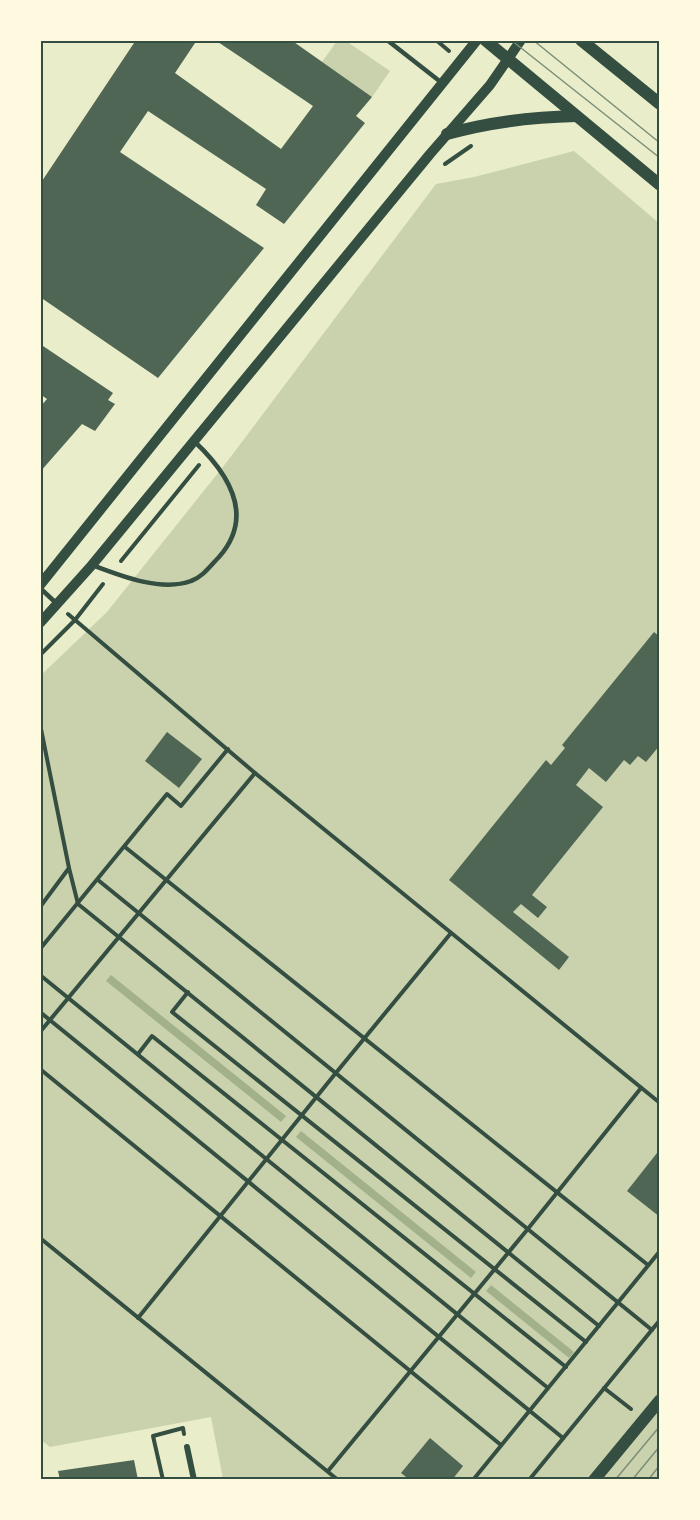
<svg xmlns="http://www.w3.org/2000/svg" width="700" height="1520" viewBox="0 0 700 1520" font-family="Overpass,sans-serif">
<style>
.green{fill:#cad2ad}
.water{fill:#a3b18a}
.building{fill:#4f6655}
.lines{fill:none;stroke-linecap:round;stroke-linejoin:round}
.path{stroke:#344e41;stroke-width:4}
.service{stroke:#344e41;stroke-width:4.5}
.minor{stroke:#344e41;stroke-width:6}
.tertiary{stroke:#344e41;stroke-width:10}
.secondary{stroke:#344e41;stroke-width:12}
.tram{stroke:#7c8e77;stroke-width:1.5}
.neatline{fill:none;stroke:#344e41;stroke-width:2}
</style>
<rect width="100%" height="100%" fill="#e9edc9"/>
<g class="green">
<path d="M337,41H346L390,71L372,97L322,62Z"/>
<path d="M574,151L659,223V1479H223L211,1417L50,1447L41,1440L40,676L107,612L226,463L436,184L474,177Z"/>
</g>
<g class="water">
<path d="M111,975L286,1116L281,1122L106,981Z"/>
<path d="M301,1131L476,1272L471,1278L296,1137Z"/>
<path d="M491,1285L574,1352L569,1358L486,1291Z"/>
</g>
<g class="building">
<path d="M136,40H197L175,73L281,149L313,106L215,40H291L372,97L356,116L365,123L284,224L256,205L266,189L148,111L120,152L264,248L158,378L40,297V184Z"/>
<path d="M40,344L113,393L108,400L115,404L95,431L82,424L40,472V407L47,399L40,394Z"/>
<path d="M654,632L660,637V745L646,762L638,756L630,765L624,760L606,782L589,768L576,785L603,807L532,895L547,907L538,918L521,904L513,912L569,957L559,970L449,880L546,760L551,765L565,748L562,745Z"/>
<path d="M167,732L202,759L179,788L145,761Z"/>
<path d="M657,1153L660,1155V1217L627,1191Z"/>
<path d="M430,1438L463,1466L452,1480H410L401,1473Z"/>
<path d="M134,1460L138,1480H60L58,1471Z"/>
</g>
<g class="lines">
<g class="path">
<path d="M436,40L449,51"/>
<path d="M445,164L471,146"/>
<path d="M121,561L199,465"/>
<path d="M68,614L255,773L660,1103"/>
<path d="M40,655L75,620L103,584"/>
<path d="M40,724L69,868L40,907"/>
<path d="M125,847L648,1265"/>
<path d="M69,868L78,904L599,1326"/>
<path d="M98,880L652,1330"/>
<path d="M40,949L167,794L181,806L228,749"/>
<path d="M40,975L548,1388"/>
<path d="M188,992L172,1012L586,1342"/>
<path d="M40,1012L563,1438"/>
<path d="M40,1032L255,773"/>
<path d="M138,1054L152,1036L566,1367"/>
<path d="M40,1069L501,1445"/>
<path d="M40,1238L338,1480"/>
<path d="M138,1318L335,1074L451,933"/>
<path d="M604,1388L631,1409"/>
<path d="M328,1471L527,1230L641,1088"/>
<path d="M163,1480L153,1436L183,1428L184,1434"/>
<path d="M473,1480L660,1251"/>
<path d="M529,1480L660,1320"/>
</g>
<g class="service">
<path d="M387,40L442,83"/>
<path d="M92,565C121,576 161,592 191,581C203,577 211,565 219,557C256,515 227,472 194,441"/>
<path d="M40,588L56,603"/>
</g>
<path class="minor" d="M187,1447L194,1480"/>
<g class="tertiary">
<path d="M40,585L477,40"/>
<path d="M40,623L92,565L430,154L490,85L521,40"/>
</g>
<g class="secondary">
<path d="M485,40L660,185"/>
<path d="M581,40L660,104"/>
<path d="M447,134C490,122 532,117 576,116"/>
<path d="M594,1480L660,1400"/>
</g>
<g class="tram">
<path d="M511,40L660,158"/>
<path d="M533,40L660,143"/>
<path d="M615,1480L660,1426"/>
<path d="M632,1480L660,1446"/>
<path d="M648,1480L660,1465"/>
</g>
</g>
<rect width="700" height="1520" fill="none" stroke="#fefae0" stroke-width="84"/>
<rect x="42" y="42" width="616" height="1436" class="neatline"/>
</svg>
